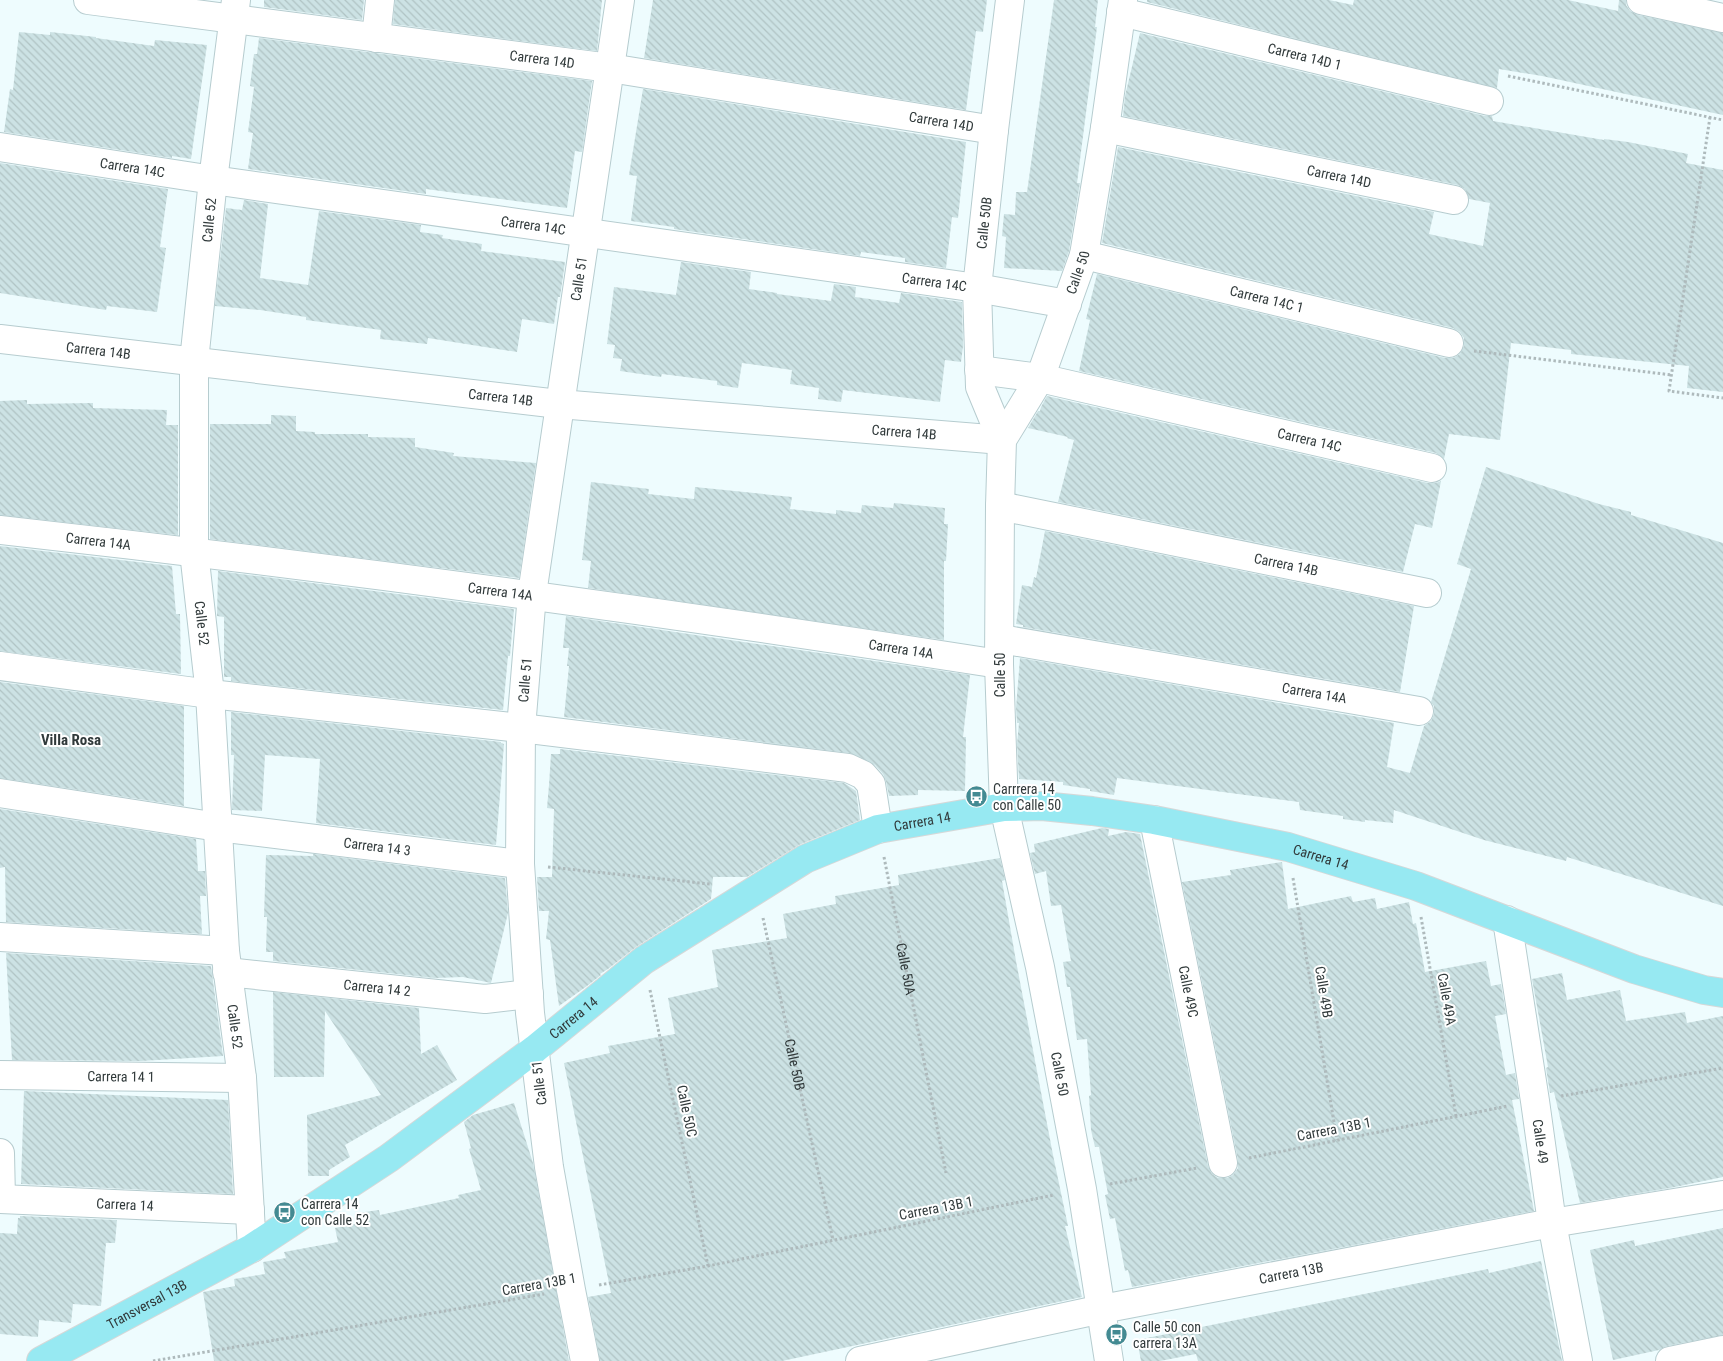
<svg xmlns="http://www.w3.org/2000/svg" width="1723" height="1361" viewBox="0 0 1723 1361" font-family="'Roboto Condensed',sans-serif">
<style>
.building{fill:url(#building-back-hatch)}
.lines{fill:none;stroke-linecap:round;stroke-linejoin:round}
.minor-casing{stroke:#b6cccf;stroke-width:30}
.major-casing{stroke:#d6d8d8;stroke-width:30}
.path{stroke:#aebabc;stroke-width:3;stroke-dasharray:2.5 2.5;stroke-linecap:butt}
.minor{stroke:#fff;stroke-width:28}
.major{stroke:#97e9f2;stroke-width:28}
.labels{text-anchor:middle;dominant-baseline:central;stroke-width:4;stroke-linejoin:round;paint-order:stroke}
.street-label{font-size:14px;fill:#313a3b;stroke:#fff}
.poi-label{font-size:14px;fill:#313a3b;stroke:#fff;text-anchor:start}
.neighbourhood-label{font-size:15px;font-weight:bold;fill:#313a3b;stroke:#fff}
</style>
<defs>
<pattern id="building-back-hatch" width="6" height="6" patternUnits="userSpaceOnUse" patternTransform="scale(1.25)"><rect width="6" height="6" fill="#cce2e4"/><path d="M-1 5l2 2M0 0l6 6M5-1l2 2" fill="none" stroke="#b0c3c4"/></pattern>
</defs>
<rect width="100%" height="100%" fill="#eefcfe"/>
<g class="building">
<path d="M264,0H364L362,20L264,7Z"/>
<path d="M395,0H602L597,51L393,24Z"/>
<path d="M653,0H987L983,32L976,31L966,110L644,58Z"/>
<path d="M1054,0H1098L1095,27H1097L1077,183H1080L1069,251L1062,271L1004,268L1006,237L1002,236L1004,214L1015,215L1016,192H1027Z"/>
<path d="M1147,0H1329L1353,5L1354,0H1568L1618,11L1619,0H1626V5L1630,11L1638,15L1723,33V115L1542,76L1499,69L1497,88L1147,2Z"/>
<path d="M19,32L50,35V32L96,37V38L154,46L155,40L207,45L191,159L172,156V158L4,132L10,89L13,90Z"/>
<path d="M1140,33L1485,116H1492L1493,121L1604,140V139L1628,142L1688,154L1686,163L1723,170V392L1687,388L1689,366L1571,354V350L1511,343L1500,440L1449,434L1444,459L1436,453L1079,371L1090,320L1086,319L1097,274L1445,358H1453L1460,354L1464,346V338L1460,332L1453,328L1102,243L1118,147L1434,212L1429,234L1483,246L1490,203L1469,199L1465,189L1458,185L1123,116L1125,96Z"/>
<path d="M259,38L592,81L582,152L575,151L567,208L426,189V194L248,169L253,133L248,132L254,87L250,86L254,54H257Z"/>
<path d="M643,89L966,142L958,218L952,217L946,268L905,262V258L861,252L860,256L674,229V227L631,221L637,176L629,175Z"/>
<path d="M0,163L168,189L160,247L166,248L157,312L107,306L106,310L0,293Z"/>
<path d="M244,200L268,204L260,278L308,285L319,211L421,225L420,232L443,235L442,238L482,244L481,251L565,262L560,297H558L554,324L522,319L517,352L428,338L427,344L380,339L381,330L306,320V317L260,310L215,306L226,208L242,210Z"/>
<path d="M681,262L751,272L749,289L777,293V294L831,301L834,284L856,287L855,297L899,303L901,293L962,302L963,346L961,362L945,360L940,402L843,390L841,402L818,399L819,388L790,384L792,370L742,363L738,388L717,385V381L662,374L661,377L620,371L622,359L613,358L615,345L607,344L614,287L676,295Z"/>
<path d="M1047,396L1428,483H1436L1441,481L1432,528L1415,524L1403,572L1058,502L1074,440L1067,438L1068,437L1028,428L1038,411H1040L1041,407Z"/>
<path d="M27,400V404L93,403V408L167,410L166,425H178V535L0,515V401Z"/>
<path d="M271,415L296,416V431L315,432V434H368V437L415,438V447L454,453L453,456L536,463L519,578L210,539V424H271Z"/>
<path d="M1486,467L1599,504L1631,512V515L1723,543V906L1567,857L1566,861L1484,840L1394,810L1393,823L1365,820V822L1343,819V816L1300,810L1299,802L1117,778L1114,795L1090,791V789L1063,785V782L1019,779L1017,744L1019,723H1017L1016,708L1020,658L1394,723L1387,767L1410,773L1424,726L1431,721L1434,714V706L1431,702L1471,569L1457,564Z"/>
<path d="M591,482L649,489L648,494L694,499L695,487L792,497L790,509L836,514V510L861,513L862,505L893,508L894,503L945,508L944,524H948L946,561H944V640L588,588L591,561L582,560Z"/>
<path d="M1045,531L1414,606L1400,692L1023,627V625L1016,624L1022,585L1032,587L1034,577L1036,578Z"/>
<path d="M0,546L172,566L176,614H180L181,674L0,651Z"/>
<path d="M218,571L514,609L510,656H508L503,710L231,681V677H224V617L217,616Z"/>
<path d="M566,616L970,675L963,737H966L965,791L918,790V795L889,796L886,781L883,774L875,765L850,753L564,717L569,666H567L569,648H563Z"/>
<path d="M0,682L184,706V806L0,778Z"/>
<path d="M231,712L501,742V743L504,744L496,845L316,823L320,759L265,755L262,811L232,810L234,755H231Z"/>
<path d="M560,749L844,783L856,791L860,820L799,845L747,877H713L711,899L636,947L608,969L600,974L601,975L587,986L559,1006L550,940L546,939L549,911H539L537,877H552L554,809L547,808L549,785L551,754H560Z"/>
<path d="M0,809L196,839L198,871H205L206,896H200L202,934L6,922L5,867L0,868Z"/>
<path d="M1102,828L1109,829L1108,836L1126,832L1140,834L1208,1166L1212,1174L1218,1178H1227L1233,1175L1238,1168V1160L1182,882L1231,875L1230,870L1282,862L1288,909L1351,896L1353,902L1375,898L1377,909L1409,902L1413,924L1416,923L1425,972L1486,961L1491,986L1501,984L1506,1014L1495,1016L1506,1075L1515,1073L1519,1099L1512,1100L1534,1211L1132,1287L1128,1270L1125,1271L1115,1218L1110,1219L1105,1195L1108,1194L1099,1147H1095L1091,1130L1089,1096L1091,1095L1087,1039L1077,1040L1070,987H1067L1063,962L1071,961L1061,905L1051,906L1046,871L1035,874L1030,853L1035,852L1034,844Z"/>
<path d="M313,854L505,878L508,913L491,983L463,977L435,978L273,961V952H266L267,917H264L266,855L313,856Z"/>
<path d="M1000,858L1005,880L1002,881L1016,961L1053,1155L1068,1226H1065L1082,1297L782,1361H600L588,1297L611,1293L564,1063L610,1053L608,1046L675,1034L668,998L718,987L712,950L787,938L783,914L836,904L835,896L899,885L898,875Z"/>
<path d="M6,953L211,966L223,1056L141,1061L12,1060Z"/>
<path d="M1562,973L1567,1000L1620,990L1626,1021L1685,1012L1687,1023L1723,1016V1177L1670,1188L1580,1203L1554,1092L1550,1093L1546,1068L1548,1067L1532,979Z"/>
<path d="M273,992L419,1008L421,1054L437,1045L457,1080L345,1145L350,1157L329,1170V1176H308L307,1115L381,1095L325,1011L324,1077H274Z"/>
<path d="M24,1091L228,1100L233,1194L21,1184Z"/>
<path d="M514,1103L533,1163L569,1361H214L203,1292L235,1286L234,1279L265,1274L263,1262L286,1258L284,1252L338,1242L335,1228L359,1223L358,1213L379,1210L380,1215L459,1198L458,1195L481,1190L469,1149L471,1148L464,1122L473,1115Z"/>
<path d="M20,1216L117,1220L115,1243H106L101,1306L73,1304L71,1323L39,1320L38,1337L0,1334V1233L17,1234L18,1218H20Z"/>
<path d="M1723,1228V1335L1667,1346L1659,1350L1613,1360L1590,1250L1634,1240L1635,1246Z"/>
<path d="M1541,1261L1562,1361H1198L1196,1354L1160,1361H1141L1137,1340L1488,1269L1489,1273Z"/>
</g>
<g class="lines">
<defs>
<g id="minor">
<path id="s3" d="M88,0L610,68L994,130"/>
<path id="s4" d="M236,0L213,180L194,361V552L210,694L225,951L242,1078L252,1248"/>
<path d="M1641,0L1723,18"/>
<path id="s5" d="M1121,12L1489,101"/>
<path d="M376,38L380,0"/>
<path id="s6" d="M1105,128L1454,200"/>
<path id="s7" d="M0,147L213,180L977,288L1067,304"/>
<path id="s8" d="M1084,255L1449,343"/>
<path id="s9" d="M0,339L559,404L1002,440"/>
<path id="s10" d="M979,370L1040,378L1432,468"/>
<path id="s11" d="M1002,440L980,387L977,288L994,130L1010,0"/>
<path id="s12" d="M1000,506L1427,593"/>
<path id="s13" d="M0,530C334,567 667,612 999,664"/>
<path id="s14" d="M1001,639L1419,711"/>
<path d="M0,666L210,694L521,728L848,768L863,775L871,784L878,829"/>
<path id="s15" d="M0,793L218,827L520,864"/>
<path id="s16" d="M1154,820L1223,1163"/>
<path id="s17" d="M1507,920L1535,1101L1552,1223L1578,1361"/>
<path d="M0,937L225,951"/>
<path id="s18" d="M227,972L485,999L529,994"/>
<path id="s19" d="M0,1075L242,1078"/>
<path d="M0,1153L1,1199"/>
<path id="s20" d="M0,1199L250,1210"/>
<path id="s21" d="M585,1361L571,1290L549,1167L530,1013L520,864L521,728L532,594L620,0"/>
<path id="s22" d="M860,1361L1102,1309L1552,1223L1723,1195"/>
<path id="s23" d="M1109,1361L1082,1189L1040,967L1004,807L999,664L1000,506L1002,440L1040,378L1084,255L1105,128L1123,0"/>
<path d="M1670,1361L1723,1350"/>
</g>
<g id="major">
<path id="s24" d="M41,1361L252,1248L389,1158L535,1049L644,960L805,859L878,829L1004,807L1042,806L1092,811L1154,820L1288,847L1416,886L1634,969L1704,990L1723,993"/>
</g>
</defs>
<use href="#minor" class="minor-casing"/>
<use href="#major" class="major-casing"/>
<g class="path">
<path d="M1508,76L1723,120"/>
<path d="M1710,117L1669,391L1723,398"/>
<path d="M1474,351L1672,375"/>
<path id="s1" d="M884,857L946,1173"/>
<path d="M548,867L710,884"/>
<path d="M1293,878L1337,1140"/>
<path d="M1421,917L1456,1116"/>
<path id="s2" d="M763,918L833,1240"/>
<path d="M650,990L708,1266"/>
<path d="M1561,1096L1723,1068"/>
<path d="M1249,1158L1508,1106"/>
<path d="M1110,1184L1197,1168"/>
<path d="M599,1285L708,1266L1054,1195"/>
<path d="M153,1361L544,1294"/>
</g>
<use href="#minor" class="minor"/>
<use href="#major" class="major"/>
</g>
<defs>
<symbol id="bus-disc" viewBox="-11 -11 22 22"><circle r="9.5" fill="#438a92" stroke="#fff"/><path d="M-5-6H5V4H4V6H2V4H-2V6H-4V4H-5ZM-3.5-4V0h7V-4ZM-3.5 1.2v1.5H-2V1.2ZM2 1.2v1.5H3.5V1.2Z" fill="#fff"/></symbol>
</defs>
<g fill-rule="evenodd">
<use href="#bus-disc" x="964" y="784" width="25" height="25"/>
<use href="#bus-disc" x="272" y="1200" width="25" height="25"/>
<use href="#bus-disc" x="1104" y="1322" width="25" height="25"/>
</g>
<g class="labels">
<g class="street-label">
<text stroke="none"><textPath href="#s5" startOffset="189">Carrera 14D 1</textPath></text>
<text stroke="none"><textPath href="#s3" startOffset="458">Carrera 14D</textPath></text>
<text stroke="none"><textPath href="#s3" startOffset="862">Carrera 14D</textPath></text>
<text stroke="none"><textPath href="#s7" startOffset="134">Carrera 14C</textPath></text>
<text stroke="none"><textPath href="#s6" startOffset="239">Carrera 14D</textPath></text>
<text transform="translate(209 220) rotate(-84)">Calle 52</text>
<text stroke="none"><textPath href="#s11" startOffset="222">Calle 50B</textPath></text>
<text stroke="none"><textPath href="#s7" startOffset="539">Carrera 14C</textPath></text>
<text stroke="none"><textPath href="#s23" startOffset="1116">Calle 50</textPath></text>
<text stroke="none"><textPath href="#s21" startOffset="1091">Calle 51</textPath></text>
<text stroke="none"><textPath href="#s7" startOffset="944">Carrera 14C</textPath></text>
<text stroke="none"><textPath href="#s8" startOffset="188">Carrera 14C 1</textPath></text>
<text stroke="none"><textPath href="#s9" startOffset="99">Carrera 14B</textPath></text>
<text stroke="none"><textPath href="#s9" startOffset="504">Carrera 14B</textPath></text>
<text stroke="none"><textPath href="#s9" startOffset="909">Carrera 14B</textPath></text>
<text stroke="none"><textPath href="#s10" startOffset="338">Carrera 14C</textPath></text>
<text stroke="none"><textPath href="#s13" startOffset="99">Carrera 14A</textPath></text>
<text stroke="none"><textPath href="#s12" startOffset="292">Carrera 14B</textPath></text>
<text stroke="none"><textPath href="#s13" startOffset="504">Carrera 14A</textPath></text>
<text stroke="none"><textPath href="#s4" startOffset="626">Calle 52</textPath></text>
<text stroke="none"><textPath href="#s13" startOffset="909">Carrera 14A</textPath></text>
<text transform="translate(1000 675) rotate(-90)">Calle 50</text>
<text stroke="none"><textPath href="#s21" startOffset="686">Calle 51</textPath></text>
<text stroke="none"><textPath href="#s14" startOffset="318">Carrera 14A</textPath></text>
<text stroke="none"><textPath href="#s24" startOffset="1040">Carrera 14</textPath></text>
<text stroke="none"><textPath href="#s15" startOffset="381">Carrera 14 3</textPath></text>
<text stroke="none"><textPath href="#s24" startOffset="1445">Carrera 14</textPath></text>
<text stroke="none"><textPath href="#s1" startOffset="114">Calle 50A</textPath></text>
<text stroke="none"><textPath href="#s18" startOffset="151">Carrera 14 2</textPath></text>
<text stroke="none"><textPath href="#s16" startOffset="175">Calle 49C</textPath></text>
<text transform="translate(1324 992) rotate(81)">Calle 49B</text>
<text transform="translate(1447 999) rotate(80)">Calle 49A</text>
<text stroke="none"><textPath href="#s24" startOffset="635">Carrera 14</textPath></text>
<text stroke="none"><textPath href="#s4" startOffset="1031">Calle 52</textPath></text>
<text stroke="none"><textPath href="#s2" startOffset="150">Calle 50B</textPath></text>
<text transform="translate(1060 1074) rotate(79)">Calle 50</text>
<text stroke="none"><textPath href="#s19" startOffset="121">Carrera 14 1</textPath></text>
<text transform="translate(539 1083) rotate(-97)">Calle 51</text>
<text transform="translate(687 1111) rotate(78)">Calle 50C</text>
<text transform="translate(1334 1129) rotate(-11)">Carrera 13B 1</text>
<text stroke="none"><textPath href="#s17" startOffset="224">Calle 49</textPath></text>
<text stroke="none"><textPath href="#s20" startOffset="125">Carrera 14</textPath></text>
<text transform="translate(936 1208) rotate(-11)">Carrera 13B 1</text>
<text stroke="none"><textPath href="#s22" startOffset="440">Carrera 13B</textPath></text>
<text transform="translate(539 1284) rotate(-10)">Carrera 13B 1</text>
<text stroke="none"><textPath href="#s24" startOffset="120">Transversal 13B</textPath></text>
</g>
<g class="poi-label">
<text x="993" y="789">Carrrera 14<tspan x="993" dy="16">con Calle 50</tspan></text>
<text x="301" y="1204">Carrera 14<tspan x="301" dy="16">con Calle 52</tspan></text>
<text x="1133" y="1327">Calle 50 con<tspan x="1133" dy="16">carrera 13A</tspan></text>
</g>
<g class="neighbourhood-label">
<text x="71" y="740">Villa Rosa</text>
</g>
</g>
</svg>
